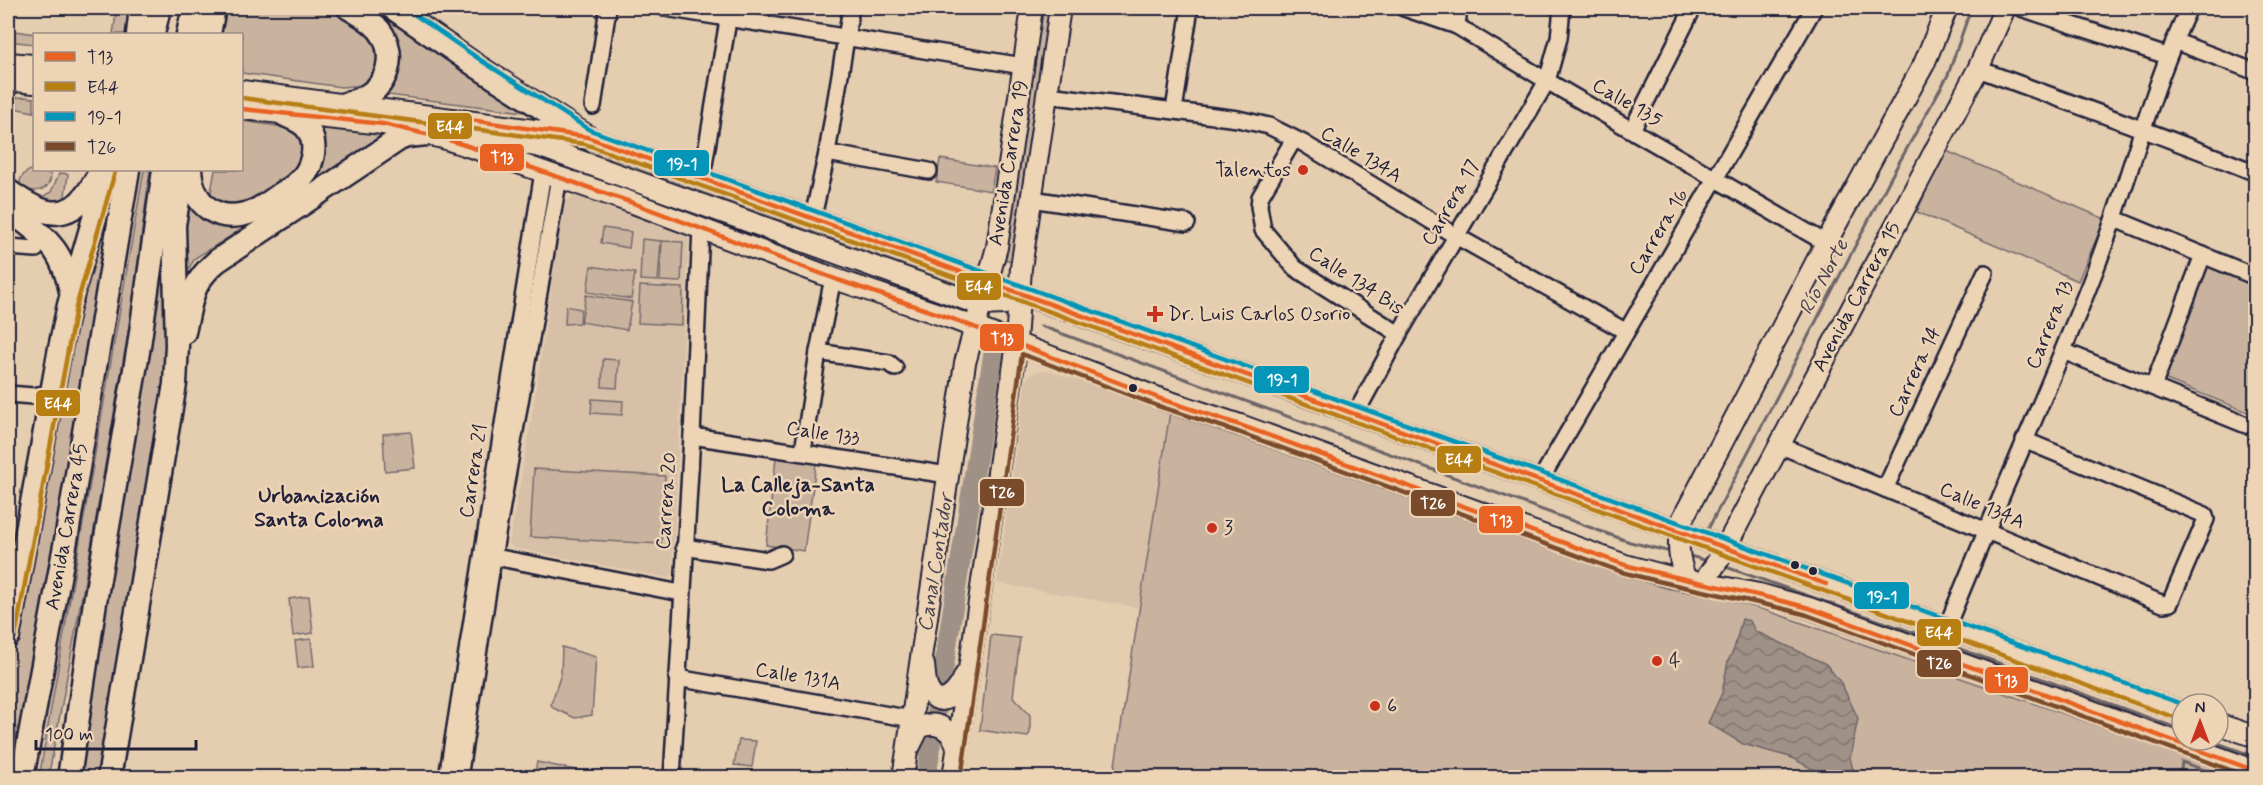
<svg xmlns="http://www.w3.org/2000/svg" width="2263" height="785" viewBox="0 0 2263 785" font-family="Mynerve,sans-serif">
<style>
.built{fill:#d7c0a7}
.green{fill:#c9b39f;stroke:#766a6d;stroke-width:1.5}
.water{fill:url(#water-waves);stroke:#6d6568;stroke-width:1.5}
.lines{fill:none;stroke-linecap:round;stroke-linejoin:round}
.stream{stroke:#6d6568;stroke-width:3}
.river{stroke:#9f9186;stroke-width:20}
.minor-casing{stroke:#22223b;stroke-width:20}
.major-casing{stroke:#22223b;stroke-width:24}
.highway-casing{stroke:#22223b;stroke-width:27}
.minor{stroke:#edd4b5;stroke-width:15}
.major{stroke:#edd4b5;stroke-width:20}
.highway{stroke:#edd4b5;stroke-width:22}
.bus-1-casing{stroke:#edd4b5;stroke-width:9}
.bus-2-casing{stroke:#edd4b5;stroke-width:9}
.bus-3-casing{stroke:#edd4b5;stroke-width:9}
.bus-4-casing{stroke:#edd4b5;stroke-width:9}
.bus-1{stroke:#e86223;stroke-width:4.5}
.bus-2{stroke:#b77e12;stroke-width:4.5}
.bus-3{stroke:#0595b8;stroke-width:4.5}
.bus-4{stroke:#7a4b2a;stroke-width:4.5}
.poi-dot{fill:#c8321e;stroke:#edd4b5;stroke-width:2}
.bus-dot{fill:#22223b;stroke:#edd4b5;stroke-width:2}
.labels{text-anchor:middle;dominant-baseline:central;stroke-width:5;stroke-linejoin:round;paint-order:stroke}
.street-label{font-size:20px;fill:#22223b;stroke:#edd4b5}
.poi-label{font-size:20px;fill:#22223b;stroke:#edd4b5;text-anchor:start}
.water-label{font-size:21px;font-style:italic;fill:#484352;stroke:#edd4b5}
.neighbourhood-label{font-size:21px;font-weight:bold;fill:#22223b;stroke:#edd4b5}
.line-badge{stroke:#edd4b5;stroke-width:2}
.badge-label{font-size:16px;text-anchor:middle;font-weight:bold;fill:#fff}
</style>
<defs>
<pattern id="water-waves" width="16" height="10" patternUnits="userSpaceOnUse" patternTransform="scale(1.5)"><rect width="16" height="10" fill="#9f9186"/><path d="M0 5q4-4 8 0t8 0" fill="none" stroke="#81766f"/></pattern>
</defs>
<rect width="100%" height="100%" fill="#e5cdb0"/>
<filter id="ink" filterUnits="userSpaceOnUse"><feTurbulence type="fractalNoise" baseFrequency=".0167" numOctaves="2"/><feDisplacementMap in="SourceGraphic" scale="12" xChannelSelector="R" yChannelSelector="G"/><feConvolveMatrix kernelMatrix="1 2 1 2 8 2 1 2 1" color-interpolation-filters="sRGB"/></filter>
<g filter="url(#ink)">
<g class="built">
<path d="M578,196L683,233L689,240L672,574L669,578L513,548L509,544L531,421L564,204L570,198Z"/>
<path d="M1040,371H1049L1170,412L1140,608L997,583L1026,379L1031,374Z"/>
</g>
<g class="green">
<path d="M117,8H134L131,34H113Z"/>
<path d="M225,8H337L356,21L380,47L375,76L365,85L341,87L242,73V34H221Z"/>
<path d="M358,8H380L532,113L380,94L393,71Z"/>
<path d="M1038,8H1054L1018,263L1001,258Z"/>
<path d="M8,30L35,34L34,44L8,41Z"/>
<path d="M25,97L34,98V112L8,107V98Z"/>
<path d="M242,121L284,127L299,137L303,150L300,162L291,177L240,208L209,203L215,170H242Z"/>
<path d="M311,127L387,132L244,228L195,258L182,280L187,196L214,222L313,175Z"/>
<path d="M562,135L976,279L972,293L538,137Z"/>
<path d="M469,136L539,150L641,189L636,197Z"/>
<path d="M1944,150L2105,219L2078,281L1917,212Z"/>
<path d="M940,159L995,168L991,191L936,182Z"/>
<path d="M34,168L44,170L51,175C50,193 31,194 20,185C19,175 27,172 34,168Z"/>
<path d="M121,170L14,777L8,778V671L75,304Z"/>
<path d="M144,170H150L131,316L89,558L49,774L40,772Z"/>
<path d="M64,173L68,175L64,202L58,203L40,198L51,192L59,174Z"/>
<path d="M667,201L824,254L826,260L821,266L661,206Z"/>
<path d="M603,228L631,232L629,248L601,243Z"/>
<path d="M642,239L661,241L658,281L640,280Z"/>
<path d="M662,241L683,242L681,282L660,281Z"/>
<path d="M163,244L169,245L168,379L104,777L78,778Z"/>
<path d="M2205,262L2255,284V415L2159,377Z"/>
<path d="M837,263L970,307L967,317L841,272L835,268Z"/>
<path d="M591,266L635,273L631,299L587,292Z"/>
<path d="M640,286L683,288L682,325L638,323Z"/>
<path d="M586,295L632,302L627,330L581,322Z"/>
<path d="M566,306L581,309L580,323L565,324Z"/>
<path d="M603,359L619,360L617,388L602,387Z"/>
<path d="M592,399L623,401L622,415L591,413Z"/>
<path d="M1170,412L1634,576L1762,609L2245,777L1113,778Z"/>
<path d="M411,432L415,468L385,471L383,434Z"/>
<path d="M776,458L816,464L804,551L766,545Z"/>
<path d="M534,469L665,476L661,544L530,537Z"/>
<path d="M309,596L313,633L293,636L289,599Z"/>
<path d="M991,635L1020,638L1013,697L1030,715V733L1027,737L980,730Z"/>
<path d="M311,639L314,666L298,668L295,641Z"/>
<path d="M562,647L596,657L592,715L575,718L553,708L551,704L561,674Z"/>
<path d="M739,740L756,741L752,767L734,765Z"/>
<path d="M537,762L609,777H534Z"/>
</g>
<path class="water" d="M1742,619L1750,621L1755,631L1826,664L1841,683L1858,718L1850,758L1855,777H1825L1824,775L1790,757L1743,744L1708,723L1722,693L1728,661L1734,649Z"/>
<g class="lines">
<g class="stream">
<path d="M1041,326L1630,542L1671,552"/>
<path d="M1706,533L1891,177L1948,75L1971,8"/>
<path d="M1686,555L1708,561"/>
<path d="M1723,566L1935,640"/>
<path d="M1944,643L2182,730"/>
<path d="M2209,740L2256,757"/>
<path d="M2181,770L2182,762L2226,778"/>
</g>
<path class="river" d="M926,778L993,356"/>
<defs>
<g id="minor">
<path d="M665,8L1023,66"/>
<path d="M1404,8L1457,26L1547,81L1826,243"/>
<path d="M2021,8L2167,56"/>
<path d="M1457,26L1459,8"/>
<path d="M2174,41L2256,72"/>
<path d="M1978,69C2071,103 2164,136 2256,173"/>
<path d="M1048,95L1238,119L1269,126L1303,143L1456,236L1625,331"/>
<path d="M593,106L608,8"/>
<path d="M1174,110L1190,8"/>
<path d="M1632,130L1693,8"/>
<path d="M1294,139L1260,197L1259,206L1263,230L1295,268L1399,334"/>
<path d="M827,153L929,171"/>
<path d="M702,177L730,8"/>
<path d="M1032,199L1187,223"/>
<path d="M813,217L827,153L851,8"/>
<path d="M2115,219L2256,277"/>
<path d="M8,247L36,249"/>
<path d="M2063,351L2246,425"/>
<path d="M818,352L889,363L895,368"/>
<path d="M2153,387L2203,255"/>
<path d="M8,394L33,396L52,393"/>
<path d="M1356,413L1399,334L1547,81L1559,38L1562,8"/>
<path d="M692,436L948,475"/>
<path d="M1779,445L2163,604L2170,603L2206,519L2205,515L2024,440"/>
<path d="M803,451L818,352L833,278"/>
<path d="M1541,479L1814,8"/>
<path d="M1885,489L1985,273"/>
<path d="M684,547L768,560L782,554"/>
<path d="M486,550L494,556L500,558L681,593"/>
<path d="M1936,654C1987,524 2046,398 2096,268C2129,182 2150,91 2189,8"/>
<path d="M677,678L912,719"/>
<path d="M447,778L543,172"/>
<path d="M459,778L494,552L559,177"/>
<path d="M672,778L692,436L701,228"/>
</g>
<g id="major">
<path d="M8,63L34,65"/>
<path d="M8,80L34,83"/>
<path d="M242,91L587,137L2182,712"/>
<path d="M242,109L383,124L443,138L492,154L633,203L838,280L953,319L1161,399L1240,425L1625,565L1670,577L1759,594L1809,608L2256,771"/>
<path d="M457,132L541,147L981,305L1005,304L1019,291"/>
<path d="M1686,580C1678,559 1676,540 1683,518L1826,243L1924,64L1947,8"/>
<path d="M1703,583L1721,556L1978,69L2005,8"/>
<path d="M924,665C925,673 925,682 928,689C941,714 960,690 965,675"/>
<path d="M2218,724L2256,737"/>
<path d="M910,746L919,728C937,719 953,730 957,748"/>
<path d="M903,778L965,363L997,247L1032,8"/>
<path d="M953,778L1015,357L1021,268L1060,8"/>
</g>
<g id="highway">
<path d="M393,8L478,67L587,137"/>
<path d="M138,34L141,8"/>
<path d="M153,34L159,8"/>
<path d="M188,34L194,8"/>
<path d="M209,34L214,8"/>
<path d="M8,82L13,81"/>
<path d="M342,105C350,102 361,100 368,95C394,78 396,42 372,23C365,17 356,12 349,8"/>
<path d="M190,170C193,206 218,225 254,211C262,208 270,202 277,197C283,192 291,189 296,184C312,171 321,143 305,126C300,121 292,118 285,115"/>
<path d="M8,191C33,209 62,227 86,195C92,188 96,179 101,171"/>
<path d="M8,209C46,239 62,245 72,296"/>
<path d="M184,332C192,299 190,284 217,261L399,139L407,136L427,134"/>
<path d="M8,636L60,348L69,305L108,170"/>
<path d="M22,778L66,540L128,170"/>
<path d="M69,778L95,602L139,346L164,170"/>
<path d="M109,778L175,384L177,345L174,225L183,170"/>
</g>
</defs>
<use href="#minor" class="minor-casing"/>
<use href="#major" class="major-casing"/>
<use href="#highway" class="highway-casing"/>
<use href="#minor" class="minor"/>
<use href="#major" class="major"/>
<use href="#highway" class="highway"/>
<defs>
<g id="bus-1">
<path d="M242,109L383,124L443,138L492,154L633,203L838,280L953,319L1161,399L1240,425L1625,565C1686,581 1748,591 1809,608L2256,771"/>
<path d="M443,116L587,137L1826,584"/>
</g>
<g id="bus-2">
<path d="M242,98L585,144L2179,719"/>
<path d="M15,637L76,307L115,172"/>
</g>
<path id="bus-3" d="M405,8L482,61L590,130L2182,704"/>
<path id="bus-4" d="M961,778L1022,354L1158,406L1238,432L1622,572C1683,589 1746,598 1807,615L2252,778"/>
</defs>
<use href="#bus-1" class="bus-1-casing"/>
<use href="#bus-2" class="bus-2-casing"/>
<use href="#bus-3" class="bus-3-casing"/>
<use href="#bus-4" class="bus-4-casing"/>
<use href="#bus-1" class="bus-1"/>
<use href="#bus-2" class="bus-2"/>
<use href="#bus-3" class="bus-3"/>
<use href="#bus-4" class="bus-4"/>
</g>
</g>
<g class="poi-dot">
<circle cx="1303" cy="170" r="6"/>
<path d="M1152 305h6v6h6v6h-6v6h-6v-6h-6v-6h6z"/>
<circle cx="1212" cy="528" r="6"/>
<circle cx="1657" cy="661" r="6"/>
<circle cx="1375" cy="706" r="6"/>
</g>
<g class="bus-dot">
<circle cx="1133" cy="388" r="5"/>
<circle cx="1795" cy="565" r="5"/>
<circle cx="1813" cy="571" r="5"/>
</g>
<g class="labels">
<g class="street-label">
<text transform="translate(1627 103) rotate(30)">Calle 135</text>
<text transform="translate(1361 155) rotate(31)">Calle 134A</text>
<text transform="translate(1009 163) rotate(-81)">Avenida Carrera 19</text>
<text transform="translate(1451 203) rotate(-60)">Carrera 17</text>
<text transform="translate(1659 232) rotate(-59)">Carrera 16</text>
<text transform="translate(1356 281) rotate(33)">Calle 134 Bis</text>
<text transform="translate(1857 297) rotate(-62)">Avenida Carrera 15</text>
<text transform="translate(2050 325) rotate(-68)">Carrera 13</text>
<text transform="translate(1915 372) rotate(-65)">Carrera 14</text>
<text transform="translate(823 434) rotate(9)">Calle 133</text>
<text transform="translate(474 471) rotate(-81)">Carrera 21</text>
<text transform="translate(667 501) rotate(-86)">Carrera 20</text>
<text transform="translate(1982 506) rotate(23)">Calle 134A</text>
<text transform="translate(67 527) rotate(-80)">Avenida Carrera 45</text>
<text transform="translate(798 677) rotate(10)">Calle 131A</text>
</g>
<g class="poi-label">
<text x="1291" y="170" text-anchor="end">Talentos</text>
<text x="1168" y="314">Dr. Luis Carlos Osorio</text>
<text x="1224" y="528">3</text>
<text x="1669" y="661">4</text>
<text x="1387" y="706">6</text>
</g>
<g class="water-label">
<text transform="translate(1824 277) rotate(-62)">Río Norte</text>
<text transform="translate(936 563) rotate(-81)">Canal Contador</text>
</g>
<g class="neighbourhood-label">
<text x="798" y="485">La Calleja-Santa<tspan x="798" dy="24">Coloma</tspan></text>
<text x="319" y="496">Urbanización<tspan x="319" dy="24">Santa Coloma</tspan></text>
</g>
</g>
<g class="line-badge">
<rect x="427" y="112" width="46" height="28" rx="6" fill="#b77e12"/>
<rect x="479" y="143" width="46" height="29" rx="6" fill="#e86223"/>
<rect x="653" y="149" width="57" height="28" rx="6" fill="#0595b8"/>
<rect x="956" y="272" width="46" height="29" rx="6" fill="#b77e12"/>
<rect x="979" y="323" width="46" height="29" rx="6" fill="#e86223"/>
<rect x="1253" y="365" width="57" height="29" rx="6" fill="#0595b8"/>
<rect x="35" y="389" width="46" height="28" rx="6" fill="#b77e12"/>
<rect x="1436" y="445" width="46" height="29" rx="6" fill="#b77e12"/>
<rect x="979" y="478" width="46" height="29" rx="6" fill="#7a4b2a"/>
<rect x="1410" y="489" width="46" height="28" rx="6" fill="#7a4b2a"/>
<rect x="1478" y="505" width="46" height="29" rx="6" fill="#e86223"/>
<rect x="1853" y="581" width="57" height="29" rx="6" fill="#0595b8"/>
<rect x="1916" y="618" width="46" height="29" rx="6" fill="#b77e12"/>
<rect x="1916" y="649" width="46" height="29" rx="6" fill="#7a4b2a"/>
<rect x="1984" y="666" width="45" height="28" rx="6" fill="#e86223"/>
</g>
<g class="badge-label">
<text x="450" y="132">E44</text>
<text x="502" y="163">T13</text>
<text x="682" y="169">19-1</text>
<text x="979" y="292">E44</text>
<text x="1002" y="344">T13</text>
<text x="1282" y="385">19-1</text>
<text x="58" y="409">E44</text>
<text x="1459" y="465">E44</text>
<text x="1002" y="498">T26</text>
<text x="1433" y="509">T26</text>
<text x="1501" y="526">T13</text>
<text x="1882" y="602">19-1</text>
<text x="1939" y="638">E44</text>
<text x="1939" y="669">T26</text>
<text x="2006" y="686">T13</text>
</g>
<rect width="2263" height="785" fill="none" stroke="#edd4b5" stroke-width="30"/>
<rect x="15" y="15" width="2233" height="755" fill="none" stroke="#22223b" stroke-width="2" filter="url(#ink)"/>
<rect x="33" y="33" width="210" height="138" fill="#edd4b5" stroke="#9c8d84" stroke-width="1.5"/>
<rect x="45" y="52" width="30" height="9" fill="#e86223" stroke="#9c8d84" stroke-width="1.5"/>
<text x="87" y="63" font-size="18" fill="#22223b">T13</text>
<rect x="45" y="82" width="30" height="9" fill="#b77e12" stroke="#9c8d84" stroke-width="1.5"/>
<text x="87" y="93" font-size="18" fill="#22223b">E44</text>
<rect x="45" y="112" width="30" height="9" fill="#0595b8" stroke="#9c8d84" stroke-width="1.5"/>
<text x="87" y="123" font-size="18" fill="#22223b">19-1</text>
<rect x="45" y="142" width="30" height="9" fill="#7a4b2a" stroke="#9c8d84" stroke-width="1.5"/>
<text x="87" y="153" font-size="18" fill="#22223b">T26</text>
<g transform="translate(2200 722)"><circle r="28" fill="#edd4b5" stroke="#9c8d84" stroke-width="1.5"/>
<path d="M0-4.5L10 22L0 15L-10 22Z" fill="#c8321e"/>
<text y="-9" font-size="16" font-weight="bold" text-anchor="middle" fill="#22223b">N</text>
</g>
<path d="M36 740v9h160v-9" fill="none" stroke="#22223b" stroke-width="3"/>
<text x="45" y="740" font-size="18" fill="#22223b" stroke="#edd4b5" stroke-width="4.5" paint-order="stroke">100 m</text>
</svg>
